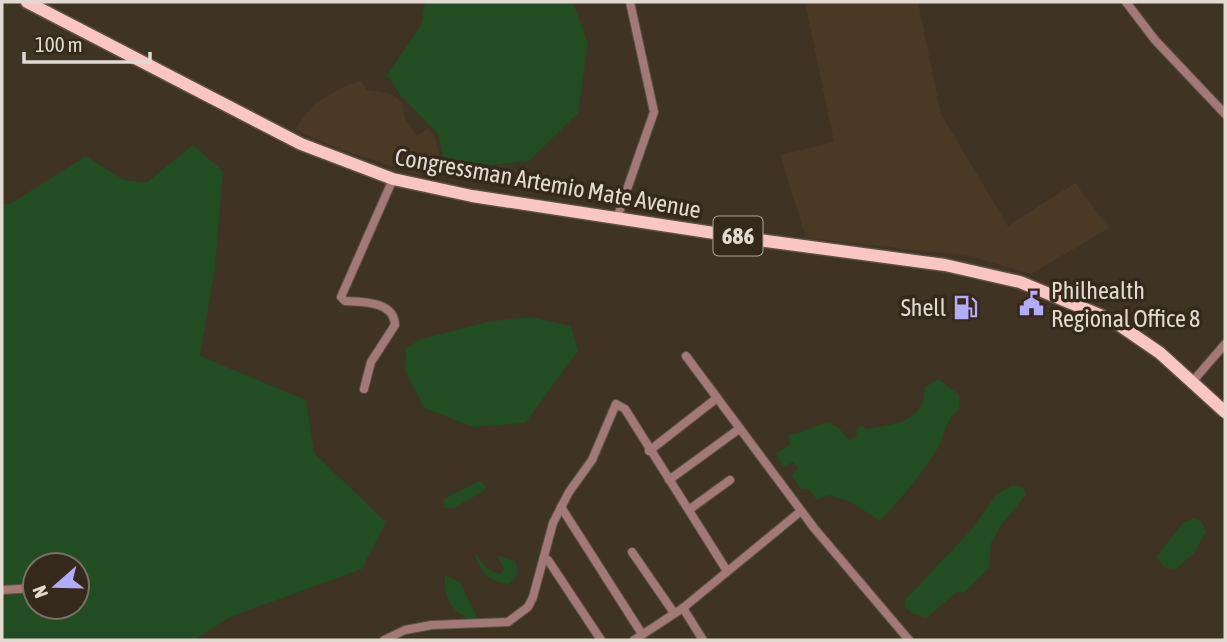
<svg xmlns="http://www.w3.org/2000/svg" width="1227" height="642" viewBox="0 0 1227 642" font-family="'Asap Condensed',sans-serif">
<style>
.built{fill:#4a3925}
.green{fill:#224c22;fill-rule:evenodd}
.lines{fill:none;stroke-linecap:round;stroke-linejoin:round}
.minor-casing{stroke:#5c5143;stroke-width:10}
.primary-casing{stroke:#5c5143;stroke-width:15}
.minor{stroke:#a37977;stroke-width:8}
.primary{stroke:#fac6c3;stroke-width:12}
.labels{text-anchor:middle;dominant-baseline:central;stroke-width:7;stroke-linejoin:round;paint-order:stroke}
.shield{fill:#35291b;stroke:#aea59a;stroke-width:2}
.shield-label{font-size:23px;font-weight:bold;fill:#e2dad1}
.street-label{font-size:24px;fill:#e2dad1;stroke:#35291b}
.poi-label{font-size:24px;fill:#e2dad1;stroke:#35291b;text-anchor:start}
</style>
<rect width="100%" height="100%" fill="#3f3324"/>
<g class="built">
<path d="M805,2H918L941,114L1008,226L1075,183L1109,228L1031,274L969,256L806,238L780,155L834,142Z"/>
<path d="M361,81L367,90L392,94L402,103L405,119L417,136L428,128L435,138L441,163L429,160L421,169L420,175L339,149L295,129L314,104L345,86Z"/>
</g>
<g class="green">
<path d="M425,2H573L588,43L578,113L529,161L445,170L439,135L401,96L387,75L421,25Z"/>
<path d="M193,145L223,171L215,267L200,356L306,400L314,453L386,522L362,569L230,617L194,640H2V203L10,204L86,156L124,180L146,183ZM35,565H77V607H35Z"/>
<path d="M531,317L571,326L578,351L525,423L473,427L424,408L405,371L406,348L421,339L492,321Z"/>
<path d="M938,379L959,395L960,408C942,423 947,434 936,451C920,477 900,499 880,521L851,502L830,495L817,500L809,489H801L792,476L798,468L793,462L784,467L776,454L790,444L788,435C793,433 800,434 805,431C827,419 833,419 849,440L857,436L856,429L861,425L867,429C893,424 926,422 924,388Z"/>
<path d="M480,481L486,487L484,491L454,508H444L445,498Z"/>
<path d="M1012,485L1023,487L1026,495L1002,524L991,543L989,568L964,593L957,592L926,618L912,613L904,606L906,599L972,529L996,495Z"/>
<path d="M1194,518L1202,522L1206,532L1194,553L1176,569L1165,568L1156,557L1183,523Z"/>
<path d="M474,552C481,561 488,573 501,574L504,568L496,555L515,561C519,571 519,576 509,584C489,583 479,570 474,552Z"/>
<path d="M445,575L460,582L480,624C455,615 442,602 445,575Z"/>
</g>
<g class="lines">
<defs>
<g id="minor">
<path d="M1126,2L1155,40L1225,114"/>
<path d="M617,218L654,112L630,2"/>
<path d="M686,356L814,528L909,640"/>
<path d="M1193,381L1225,344"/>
<path d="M364,389L371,362L395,325C394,301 363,302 345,301L341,297L393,179"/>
<path d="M649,451L717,398"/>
<path d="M669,480L739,429"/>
<path d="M561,507L642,634"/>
<path d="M690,509L730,480"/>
<path d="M632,552L674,613"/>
<path d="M543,560H548L601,640"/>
<path d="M2,590L35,588"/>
<path d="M683,608L703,640"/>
<path d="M384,640L405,630L432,625L508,622L528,607L533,597L553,523L569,492L592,460L616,404L625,409L727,571"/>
<path d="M634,640L683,608L801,511"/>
</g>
<path id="primary" d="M27,2L301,144L393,179L472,196L766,241L945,265L1020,282L1112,320L1160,353L1225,412"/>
</defs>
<use href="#minor" class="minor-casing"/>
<use href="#primary" class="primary-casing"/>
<use href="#minor" class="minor"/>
<use href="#primary" class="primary"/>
</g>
<defs>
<symbol id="civic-bare" viewBox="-9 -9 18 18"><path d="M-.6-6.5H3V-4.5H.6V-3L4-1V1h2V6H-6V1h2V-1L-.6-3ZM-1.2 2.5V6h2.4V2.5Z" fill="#b3adf9" stroke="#35291b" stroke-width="2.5" paint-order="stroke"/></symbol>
<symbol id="fuel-bare" viewBox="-9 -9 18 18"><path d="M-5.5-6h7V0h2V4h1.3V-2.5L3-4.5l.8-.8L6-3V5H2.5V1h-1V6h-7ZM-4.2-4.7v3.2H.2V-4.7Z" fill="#b3adf9" stroke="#35291b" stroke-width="2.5" paint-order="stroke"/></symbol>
</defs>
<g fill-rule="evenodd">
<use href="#civic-bare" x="1014" y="286" width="35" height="35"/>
<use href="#fuel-bare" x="948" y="290" width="35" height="35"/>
</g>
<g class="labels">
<rect class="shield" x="713.5" y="216.5" width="49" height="39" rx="5"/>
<g class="shield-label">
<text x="738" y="236">686</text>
</g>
<g class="street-label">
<text transform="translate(548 183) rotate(10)">Congressman Artemio Mate Avenue</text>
</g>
<g class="poi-label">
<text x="1051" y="290">Philhealth<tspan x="1051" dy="28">Regional Office 8</tspan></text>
<text x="946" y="307" text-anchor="end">Shell</text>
</g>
</g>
<rect width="1227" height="642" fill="none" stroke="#e2dad1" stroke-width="7"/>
<g transform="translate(56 586) rotate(250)"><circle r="33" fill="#35291b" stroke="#7a7064" stroke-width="2"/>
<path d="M0-5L12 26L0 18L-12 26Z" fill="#b3adf9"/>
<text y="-10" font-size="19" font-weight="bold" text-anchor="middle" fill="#e2dad1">N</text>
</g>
<path d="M24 52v10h126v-10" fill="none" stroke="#e2dad1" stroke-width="3.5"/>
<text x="35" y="52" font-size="21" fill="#e2dad1" stroke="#35291b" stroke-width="5" paint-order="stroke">100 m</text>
</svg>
